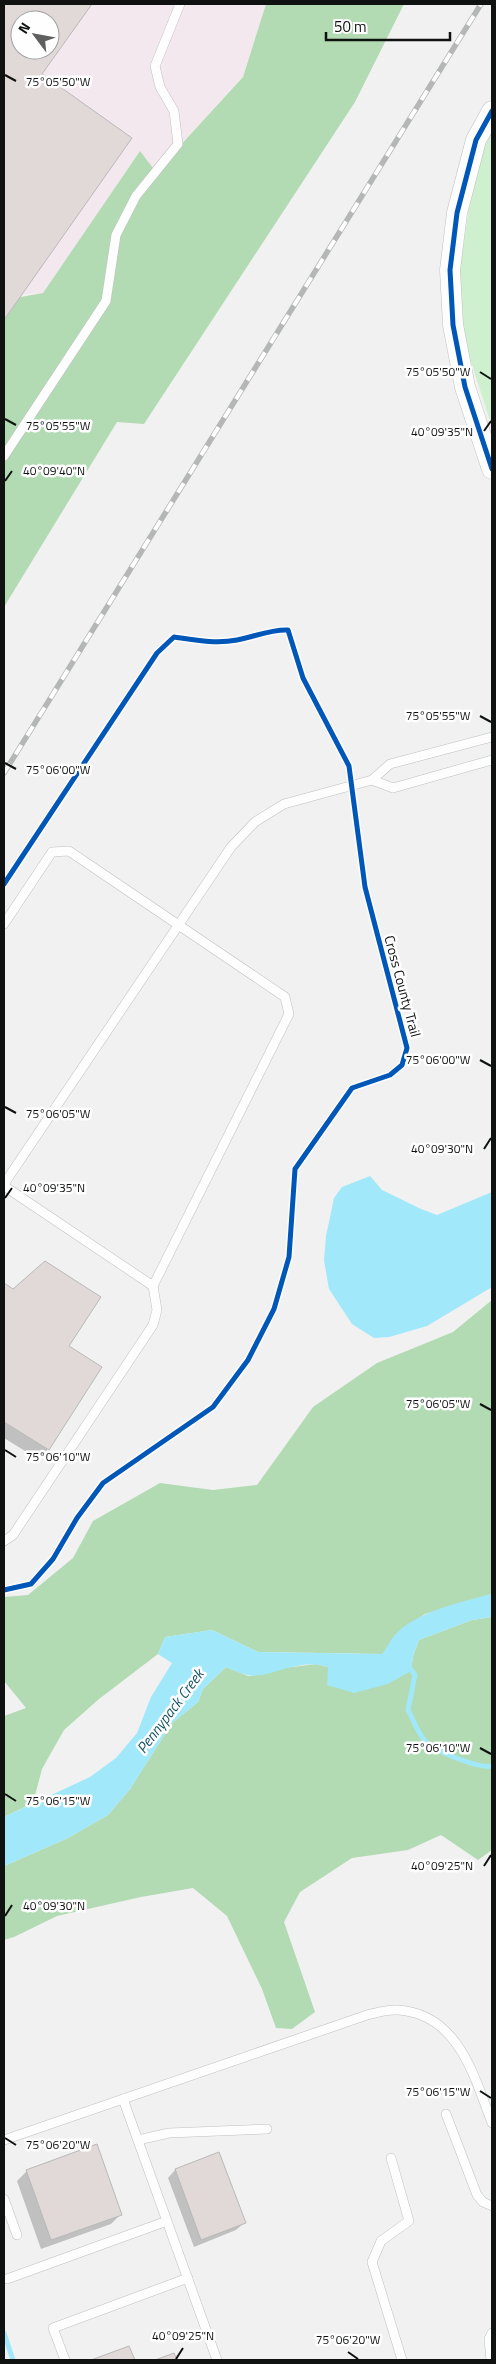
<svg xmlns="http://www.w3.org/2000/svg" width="496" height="2364" viewBox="0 0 496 2364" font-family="'Titillium Web',sans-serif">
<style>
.industrial{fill:#f4e8ef;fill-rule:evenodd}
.green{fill:#cef0ce}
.forest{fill:#b2dbb3}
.water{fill:#a0e8fa}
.shadow{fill:#0003;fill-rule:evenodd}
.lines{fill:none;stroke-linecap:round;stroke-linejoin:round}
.stream{stroke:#a0e8fa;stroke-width:5}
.building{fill:#e0d9d8;stroke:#b9b9ba;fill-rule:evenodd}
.service-casing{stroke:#bfc0c0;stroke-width:10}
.tertiary-casing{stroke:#bfc0c0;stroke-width:21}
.service{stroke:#fdfdfd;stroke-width:9}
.tertiary{stroke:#fdfdfd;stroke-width:20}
.rail-casing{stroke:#b5b6b6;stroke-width:5.5}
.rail{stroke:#fefeff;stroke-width:4;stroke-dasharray:11;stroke-linecap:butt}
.cycleway-casing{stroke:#fefeff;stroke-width:8}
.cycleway{stroke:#0057b8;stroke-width:5}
.ticks{fill:none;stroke:#101111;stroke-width:2}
.labels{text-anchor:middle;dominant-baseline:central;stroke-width:5;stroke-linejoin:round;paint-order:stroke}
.street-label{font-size:14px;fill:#101111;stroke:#fefeff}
.water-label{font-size:15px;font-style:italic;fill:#195562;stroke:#fefeff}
.ticks-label{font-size:12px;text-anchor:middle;fill:#101111;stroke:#fefeff;stroke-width:5;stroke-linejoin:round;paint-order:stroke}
</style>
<rect width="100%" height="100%" fill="#f1f1f2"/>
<path class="industrial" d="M4,4H266L243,76L156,172L139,152L43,293L4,295ZM20,20H50V50H20Z"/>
<path class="green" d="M492,131V427L464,340L458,284L471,194L482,150Z"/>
<g class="forest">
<path d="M266,4H404L355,102L144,424L117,422L4,607V300L43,293L140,151L156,172L243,77Z"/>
<path d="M492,1300V1594L425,1614L396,1634L383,1654L258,1652L212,1630L165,1637L158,1654L99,1699L64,1730L42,1769L33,1803L4,1817V1716L26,1708L4,1681V1597L28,1595L73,1558L93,1521L160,1483L213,1490L257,1485L313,1407L377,1363L453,1332Z"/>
<path d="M492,1617V1850L478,1860L441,1835L408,1850L352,1858L300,1892L284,1922L315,2012L292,2029L276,2028L262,1989L227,1916L193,1888L141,1897L57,1916L14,1937L4,1940V1866L68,1838L108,1815L130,1789L172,1723L198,1702L203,1689L226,1667L248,1676L265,1674L284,1668L316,1664L328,1667L411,1671L413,1656L419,1640L472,1620Z"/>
</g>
<g class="water">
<path d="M370,1176L382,1190L421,1209L437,1215L492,1192V1287L427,1326L389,1337L374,1338L352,1324L329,1289L324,1260L326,1236L334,1198L342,1187Z"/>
<path d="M492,1594V1617L472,1620L419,1640L413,1656L411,1671L388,1684L354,1693L327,1685L328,1667C297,1657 273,1679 248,1675C241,1674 233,1670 226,1667L203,1689L198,1702L172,1723L130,1789L108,1815L68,1838L4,1866V1817L90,1777L116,1758L137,1733L151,1697L172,1663L158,1654L165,1637L212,1630L258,1652L382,1654C387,1648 390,1640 395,1635C415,1612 464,1601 492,1594Z"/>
</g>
<g class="shadow">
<path d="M4,4H90L40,74L130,138L4,318ZM20,20H50V50H20Z"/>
<path d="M4,1285L13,1291L67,1346L100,1367L48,1449L38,1459L4,1438Z"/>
<path d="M218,2154L244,2223L236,2230L194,2247L168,2178L175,2170Z"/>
<path d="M27,2171L121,2214L111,2224L41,2249L17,2181Z"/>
</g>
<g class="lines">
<g class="stream">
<path d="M408,1665L415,1675L408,1710C413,1719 419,1736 427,1743C438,1752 479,1769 492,1766"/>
<path d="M4,2333L13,2360"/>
</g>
</g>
<g class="building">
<path d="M4,4H92L42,74L132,138L4,320ZM20,20H50V50H20Z"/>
<path d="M45,1261L101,1297L69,1346L102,1367L49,1450L4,1422V1283L13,1289Z"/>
<path d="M97,2144L122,2215L51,2240L26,2170Z"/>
<path d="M219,2152L246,2223L201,2240L175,2169Z"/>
<path d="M129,2346L135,2360H91Z"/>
<path d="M174,2353L177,2360H155Z"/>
</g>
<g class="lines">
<defs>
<g id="service">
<path d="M4,456L106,301L116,235L136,196L178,144L174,111L160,87L155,66L180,4"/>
<path d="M372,780L393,788L492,760"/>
<path d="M4,924L52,852L69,851L285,997L289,1014L153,1286L4,1186"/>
<path d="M4,1184L231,847L255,822L284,804L372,780L390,764L492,737"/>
<path d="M4,1541L13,1535L153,1325L157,1310L153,1286"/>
<path d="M123,2099L217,2360"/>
<path d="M446,2114L477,2195L483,2202L492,2206"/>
<path d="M4,2140L367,2015C376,2013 387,2009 397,2010C458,2013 474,2076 492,2123"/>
<path d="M138,2140L169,2133L267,2129"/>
<path d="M391,2158L409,2221L381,2241L372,2262L402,2360"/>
<path d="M4,2199L17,2235"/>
<path d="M7,2279L167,2221"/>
<path d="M65,2360L53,2328L188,2278"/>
<path d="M491,2360L489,2339L492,2333"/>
</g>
<path id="tertiary" d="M492,111L476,140L457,213L450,270L453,325L465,387L492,469"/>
</defs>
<use href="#service" class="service-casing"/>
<use href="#tertiary" class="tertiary-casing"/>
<use href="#service" class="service"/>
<use href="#tertiary" class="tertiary"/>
<defs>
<path id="rail" d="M4,773L481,4"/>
</defs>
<use href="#rail" class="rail-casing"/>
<use href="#rail" class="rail"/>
<defs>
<g id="cycleway">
<path d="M492,111L476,140L457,213L450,270L453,325L465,387L492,469"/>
<path d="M4,884L157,653L174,637C195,640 216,644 237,640C254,637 271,629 288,630L303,678L349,766L365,887L407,1048L402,1065L390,1075L352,1088L295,1169L289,1257L274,1309L248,1360L213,1407L103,1483L77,1518L53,1559L31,1584L4,1590"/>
</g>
</defs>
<use href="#cycleway" class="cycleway-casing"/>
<use href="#cycleway" class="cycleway"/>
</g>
<path class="ticks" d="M5,75L16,81M480,372L491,379M5,419L16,425M484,431L491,421M5,481L12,471M480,716L491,722M5,763L16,769M480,1060L491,1066M5,1107L16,1113M484,1149L491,1138M5,1198L12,1188M480,1404L491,1410M5,1450L16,1457M480,1748L491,1754M5,1794L16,1801M484,1866L491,1855M5,1916L12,1905M480,2091L491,2098M5,2138L16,2145M348,2352L358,2359M176,2359L183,2348"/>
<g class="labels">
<g class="street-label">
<text transform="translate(403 986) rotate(75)">Cross County Trail</text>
</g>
<g class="water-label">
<text transform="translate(170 1711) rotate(-53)">Pennypack Creek</text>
</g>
</g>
<g class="ticks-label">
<text x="58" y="86">75°05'50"W</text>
<text x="438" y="376">75°05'50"W</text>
<text x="58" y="430">75°05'55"W</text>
<text x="442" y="436">40°09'35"N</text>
<text x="54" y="475">40°09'40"N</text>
<text x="438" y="720">75°05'55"W</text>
<text x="58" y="774">75°06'00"W</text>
<text x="438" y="1064">75°06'00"W</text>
<text x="58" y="1118">75°06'05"W</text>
<text x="442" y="1153">40°09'30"N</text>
<text x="54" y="1192">40°09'35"N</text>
<text x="438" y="1408">75°06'05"W</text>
<text x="58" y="1461">75°06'10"W</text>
<text x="438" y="1752">75°06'10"W</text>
<text x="58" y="1805">75°06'15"W</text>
<text x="442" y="1870">40°09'25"N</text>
<text x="54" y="1910">40°09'30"N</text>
<text x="438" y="2096">75°06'15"W</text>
<text x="58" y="2149">75°06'20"W</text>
<text x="183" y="2340">40°09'25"N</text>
<text x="348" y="2344">75°06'20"W</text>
</g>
<rect width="496" height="2364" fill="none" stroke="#101111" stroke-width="10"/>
<g transform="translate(35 35) rotate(302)"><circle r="24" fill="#fefeff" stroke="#9f9fa0"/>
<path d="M0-4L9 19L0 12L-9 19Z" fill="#5f5f60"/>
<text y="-8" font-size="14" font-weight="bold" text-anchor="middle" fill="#101111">N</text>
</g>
<path d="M326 32v8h124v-8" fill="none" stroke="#101111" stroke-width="2.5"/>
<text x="334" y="32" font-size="15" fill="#101111" stroke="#fefeff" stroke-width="4" paint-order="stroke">50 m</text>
</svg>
